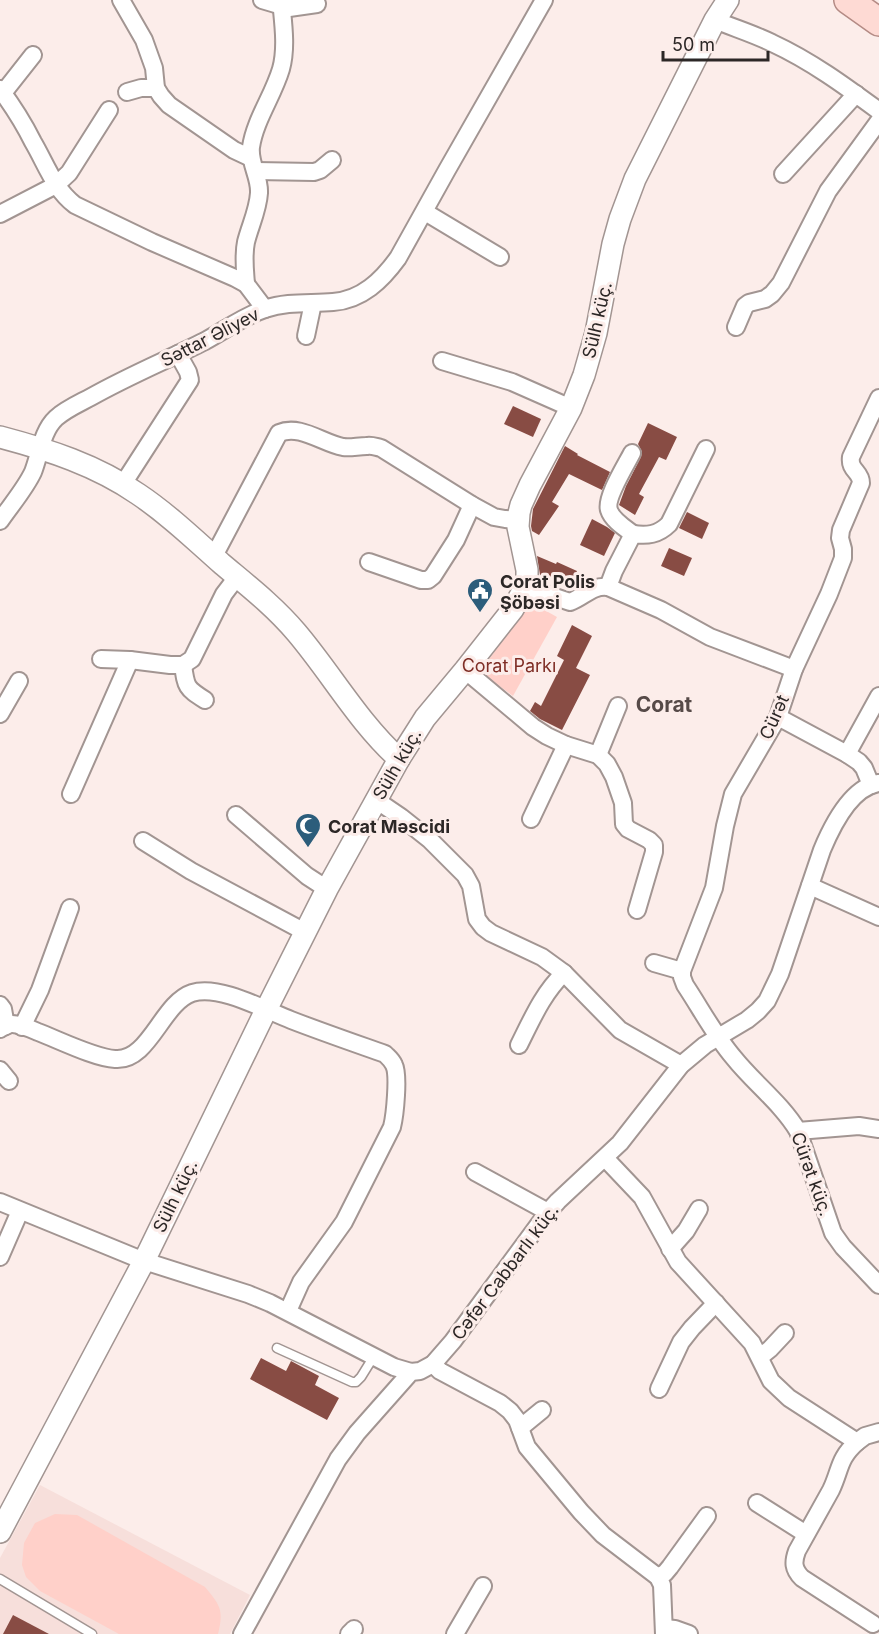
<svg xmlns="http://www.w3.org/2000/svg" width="879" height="1634" viewBox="0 0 879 1634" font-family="Inter,sans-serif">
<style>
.built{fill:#f7dfdb}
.green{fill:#ffd0c9}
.building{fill:#884c44}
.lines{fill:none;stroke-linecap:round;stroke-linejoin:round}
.service-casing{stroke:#a29592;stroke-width:11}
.minor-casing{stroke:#a29592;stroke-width:20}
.tertiary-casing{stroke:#a29592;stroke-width:24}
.primary-casing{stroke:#b48b85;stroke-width:30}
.service{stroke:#fff;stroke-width:8}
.minor{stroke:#fff;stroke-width:16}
.tertiary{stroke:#fff;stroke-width:21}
.primary{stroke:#fedad4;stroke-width:27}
.labels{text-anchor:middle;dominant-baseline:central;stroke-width:6;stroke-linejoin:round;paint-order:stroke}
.street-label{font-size:18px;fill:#2c2726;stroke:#fcedea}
.poi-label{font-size:18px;font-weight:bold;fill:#2c2726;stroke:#fcedea;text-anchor:start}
.park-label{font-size:18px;fill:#7f2e26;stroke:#fcedea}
.quarter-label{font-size:21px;font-weight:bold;fill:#564a48;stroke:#fcedea}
</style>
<rect width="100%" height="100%" fill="#fcedea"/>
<path class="built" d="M40,1485L250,1595L230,1634H0V1558Z"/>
<g class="green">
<path d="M530,602L557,617L513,696L480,672Z"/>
<path d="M55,1514L77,1515L205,1587C220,1605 224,1610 218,1634H119L40,1591L26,1577L22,1565L24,1543L35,1523Z"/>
</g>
<g class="building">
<path d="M513,406L541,419L533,437L504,424Z"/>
<path d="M648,423L677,437L666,460L659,457L639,494L644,497L635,515L619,505L626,486L641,457L642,452L638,444Z"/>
<path d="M565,446L578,454L577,455L610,472L602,490L569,474L552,502L559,506L539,535L532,531L531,526L533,509Z"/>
<path d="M687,512L709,523L702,539L679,528Z"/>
<path d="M592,519L607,527L615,533L604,556L580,545Z"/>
<path d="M669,548L692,558L684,576L661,566Z"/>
<path d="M537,556L556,564L557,562L577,571L570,586L544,574L543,576L540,575Z"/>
<path d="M572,625L592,636L576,668L590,675L562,730L540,719L530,711L535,702L541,706L564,660L557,656Z"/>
<path d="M261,1358L286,1371L291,1361L319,1376L315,1385L339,1398L327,1420L250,1379Z"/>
<path d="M13,1615L49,1634H3Z"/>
</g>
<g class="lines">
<defs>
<g id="service">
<path d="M277,1348L352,1382H356L361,1377L374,1356"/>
<path d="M0,1579L92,1634"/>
</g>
<g id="minor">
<path d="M121,0L144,40L154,68L156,88L161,96L169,105L234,150L251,158"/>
<path d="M262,0L289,8L317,4"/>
<path d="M715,20C734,28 754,34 772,43C811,61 845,86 879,111"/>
<path d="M0,89C12,105 24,124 33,142C46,164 54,189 75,205L152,242L235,278L246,284L265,309"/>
<path d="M127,92L141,88H156"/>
<path d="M3,93L33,55"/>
<path d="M256,171L314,172L320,170L332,160"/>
<path d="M783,174L856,94"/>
<path d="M425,212L500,257"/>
<path d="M0,214L56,185L69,173L109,110"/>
<path d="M246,284C245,270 243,256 246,242C250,226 258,210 259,193C260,177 249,163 251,147C255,120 273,96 281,69C287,48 283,22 281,0"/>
<path d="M736,327L745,306L749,303L765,299L772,294L781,283L828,191L879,121"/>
<path d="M306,336L313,303"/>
<path d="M442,361L512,382L571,408"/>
<path d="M879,398L851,457C849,471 861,471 861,483L841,530L840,538L843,549V558L829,594L794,669L778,717L733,794L725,826L714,888L682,971V977L685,985C701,1009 715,1036 734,1058C754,1083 781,1103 798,1131L833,1233L843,1247L879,1285"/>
<path d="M632,453C626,465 605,498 609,510C612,520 625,528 633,534"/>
<path d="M123,484L190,380L188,372L178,354"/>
<path d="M0,521C11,505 25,489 33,472C40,454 42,431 56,418C66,409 80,403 91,397C128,376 167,360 205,341C225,330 244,316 265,309C288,301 310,304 333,302C362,300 382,280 398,258L447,170L544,0"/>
<path d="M214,556L279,433C300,424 322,443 343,447C351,448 358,446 367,446C371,445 376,447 381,448L472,505L494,517L505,519L518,520"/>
<path d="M369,562L421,580H428L433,576L456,540L472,505"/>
<path d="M525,587L570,602C584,597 592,585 608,587L661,610L710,637L794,669"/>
<path d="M608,587L614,571L633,534C647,536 658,535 669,524L706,449"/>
<path d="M101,659L130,660L170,665H183L192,659L224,594L237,577"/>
<path d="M183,665C186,687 186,688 205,700"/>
<path d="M465,670L533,727L547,736L566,745L598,755L607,764L614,777L623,803L624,824L628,829L649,840L654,845V852L637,910"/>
<path d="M0,714L19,681"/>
<path d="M778,717L847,754L859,762L864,768L871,785"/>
<path d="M847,754L879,696"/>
<path d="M598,755L618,706"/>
<path d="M71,794L130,660"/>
<path d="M376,800L401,817L430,840L465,875L471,886L477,919L483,927L491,933L542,957L564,973L620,1030L681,1065"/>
<path d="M236,815L307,876L327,889"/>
<path d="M531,819L566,745"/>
<path d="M143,841L191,871L305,932"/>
<path d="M810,886L879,917"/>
<path d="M654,963L682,971"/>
<path d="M0,1005L3,1009L6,1026"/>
<path d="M22,1027L40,990L70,908"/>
<path d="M0,1029C4,1027 8,1024 12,1024C20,1024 31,1029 38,1032C59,1040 95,1058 115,1059C149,1062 162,1003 192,993C219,984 265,1010 291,1020C322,1032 354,1043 385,1054C389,1058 392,1060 394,1065C399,1075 395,1115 392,1127L344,1222L301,1282L288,1311"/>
<path d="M519,1045C532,1019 543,993 564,973"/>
<path d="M0,1070L9,1081"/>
<path d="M798,1131L859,1126L879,1129"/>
<path d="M605,1158L642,1197L678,1262L752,1343L771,1381L789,1398L857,1442L865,1436L879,1432"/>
<path d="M475,1172L548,1212"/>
<path d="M0,1202L144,1261L248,1294L270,1303L394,1367L411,1372"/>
<path d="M670,1249L686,1231L699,1209"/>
<path d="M0,1257L20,1211"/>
<path d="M760,1357L770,1349L785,1333"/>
<path d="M433,1364L440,1371L500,1403L510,1411L517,1420L527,1447L581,1512L603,1535L658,1577L662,1585L664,1634"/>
<path d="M659,1389L681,1342L692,1328L716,1303"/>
<path d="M520,1428L542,1410"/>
<path d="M857,1442C838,1459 841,1469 831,1490L797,1551C793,1562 793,1569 802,1578L873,1624"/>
<path d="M757,1503L806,1534"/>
<path d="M658,1577L665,1573L670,1567L707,1516"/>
<path d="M664,1628L675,1629L689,1634"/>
<path d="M242,1634L338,1459L357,1433L411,1372L420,1371L433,1364L453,1341L548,1212L558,1201L620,1143L681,1065L705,1045L747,1020L758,1011L767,1001L780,974L822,850C832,826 851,787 879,783"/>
<path d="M349,1634L354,1629"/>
<path d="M455,1634L483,1586"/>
</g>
<g id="tertiary">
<path d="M0,437C49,450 96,465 138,494C168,514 195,540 222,564C247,585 274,606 296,632C331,673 358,722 399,759"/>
<path d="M0,1532L144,1261L266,1010L327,889L399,759L425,718L465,670L513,609L525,587L527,578V570L518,527L519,513L521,505L530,485L571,408L584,375L596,333L613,244L620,219L635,179L715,20L728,0"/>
</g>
<path id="primary" d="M848,0L879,22"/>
</defs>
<use href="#service" class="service-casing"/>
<use href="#minor" class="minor-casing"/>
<use href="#tertiary" class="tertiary-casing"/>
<use href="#primary" class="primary-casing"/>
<use href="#service" class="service"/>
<use href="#minor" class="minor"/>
<use href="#tertiary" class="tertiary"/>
<use href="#primary" class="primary"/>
</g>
<defs>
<symbol id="civic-pin" viewBox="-11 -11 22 30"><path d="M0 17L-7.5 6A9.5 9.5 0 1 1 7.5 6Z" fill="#2c5d7b" stroke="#fcedea"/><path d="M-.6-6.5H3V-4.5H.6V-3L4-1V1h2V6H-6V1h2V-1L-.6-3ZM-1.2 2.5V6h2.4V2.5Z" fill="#fff"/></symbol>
<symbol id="mosque-pin" viewBox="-11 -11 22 30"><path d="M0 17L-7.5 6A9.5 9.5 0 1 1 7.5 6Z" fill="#2c5d7b" stroke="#fcedea"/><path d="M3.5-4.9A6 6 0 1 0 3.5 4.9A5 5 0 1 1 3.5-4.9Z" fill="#fff"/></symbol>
</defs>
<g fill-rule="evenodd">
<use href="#civic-pin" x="465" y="576" width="30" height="40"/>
<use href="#mosque-pin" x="293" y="811" width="30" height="40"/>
</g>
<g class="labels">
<g class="street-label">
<text transform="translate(597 320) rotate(-77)">Sülh küç.</text>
<text transform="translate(210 337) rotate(-27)">Səttar Əliyev</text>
<text transform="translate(774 717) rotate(-66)">Cürət</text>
<text transform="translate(397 764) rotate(-60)">Sülh küç.</text>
<text transform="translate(812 1174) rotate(70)">Cürət küç.</text>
<text transform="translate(175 1196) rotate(-64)">Sülh küç.</text>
<text transform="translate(505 1272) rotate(-53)">Cəfər Cabbarlı küç.</text>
</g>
<g class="poi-label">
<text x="500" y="581">Corat Polis<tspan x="500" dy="21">Şöbəsi</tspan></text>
<text x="328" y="826">Corat Məscidi</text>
</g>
<g class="park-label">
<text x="509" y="665">Corat Parkı</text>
</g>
<g class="quarter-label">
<text x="664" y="704">Corat</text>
</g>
</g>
<path d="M663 51v9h105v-9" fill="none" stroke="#2c2726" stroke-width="3"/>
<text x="672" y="51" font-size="18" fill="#2c2726" stroke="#fcedea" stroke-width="4.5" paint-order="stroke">50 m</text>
</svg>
